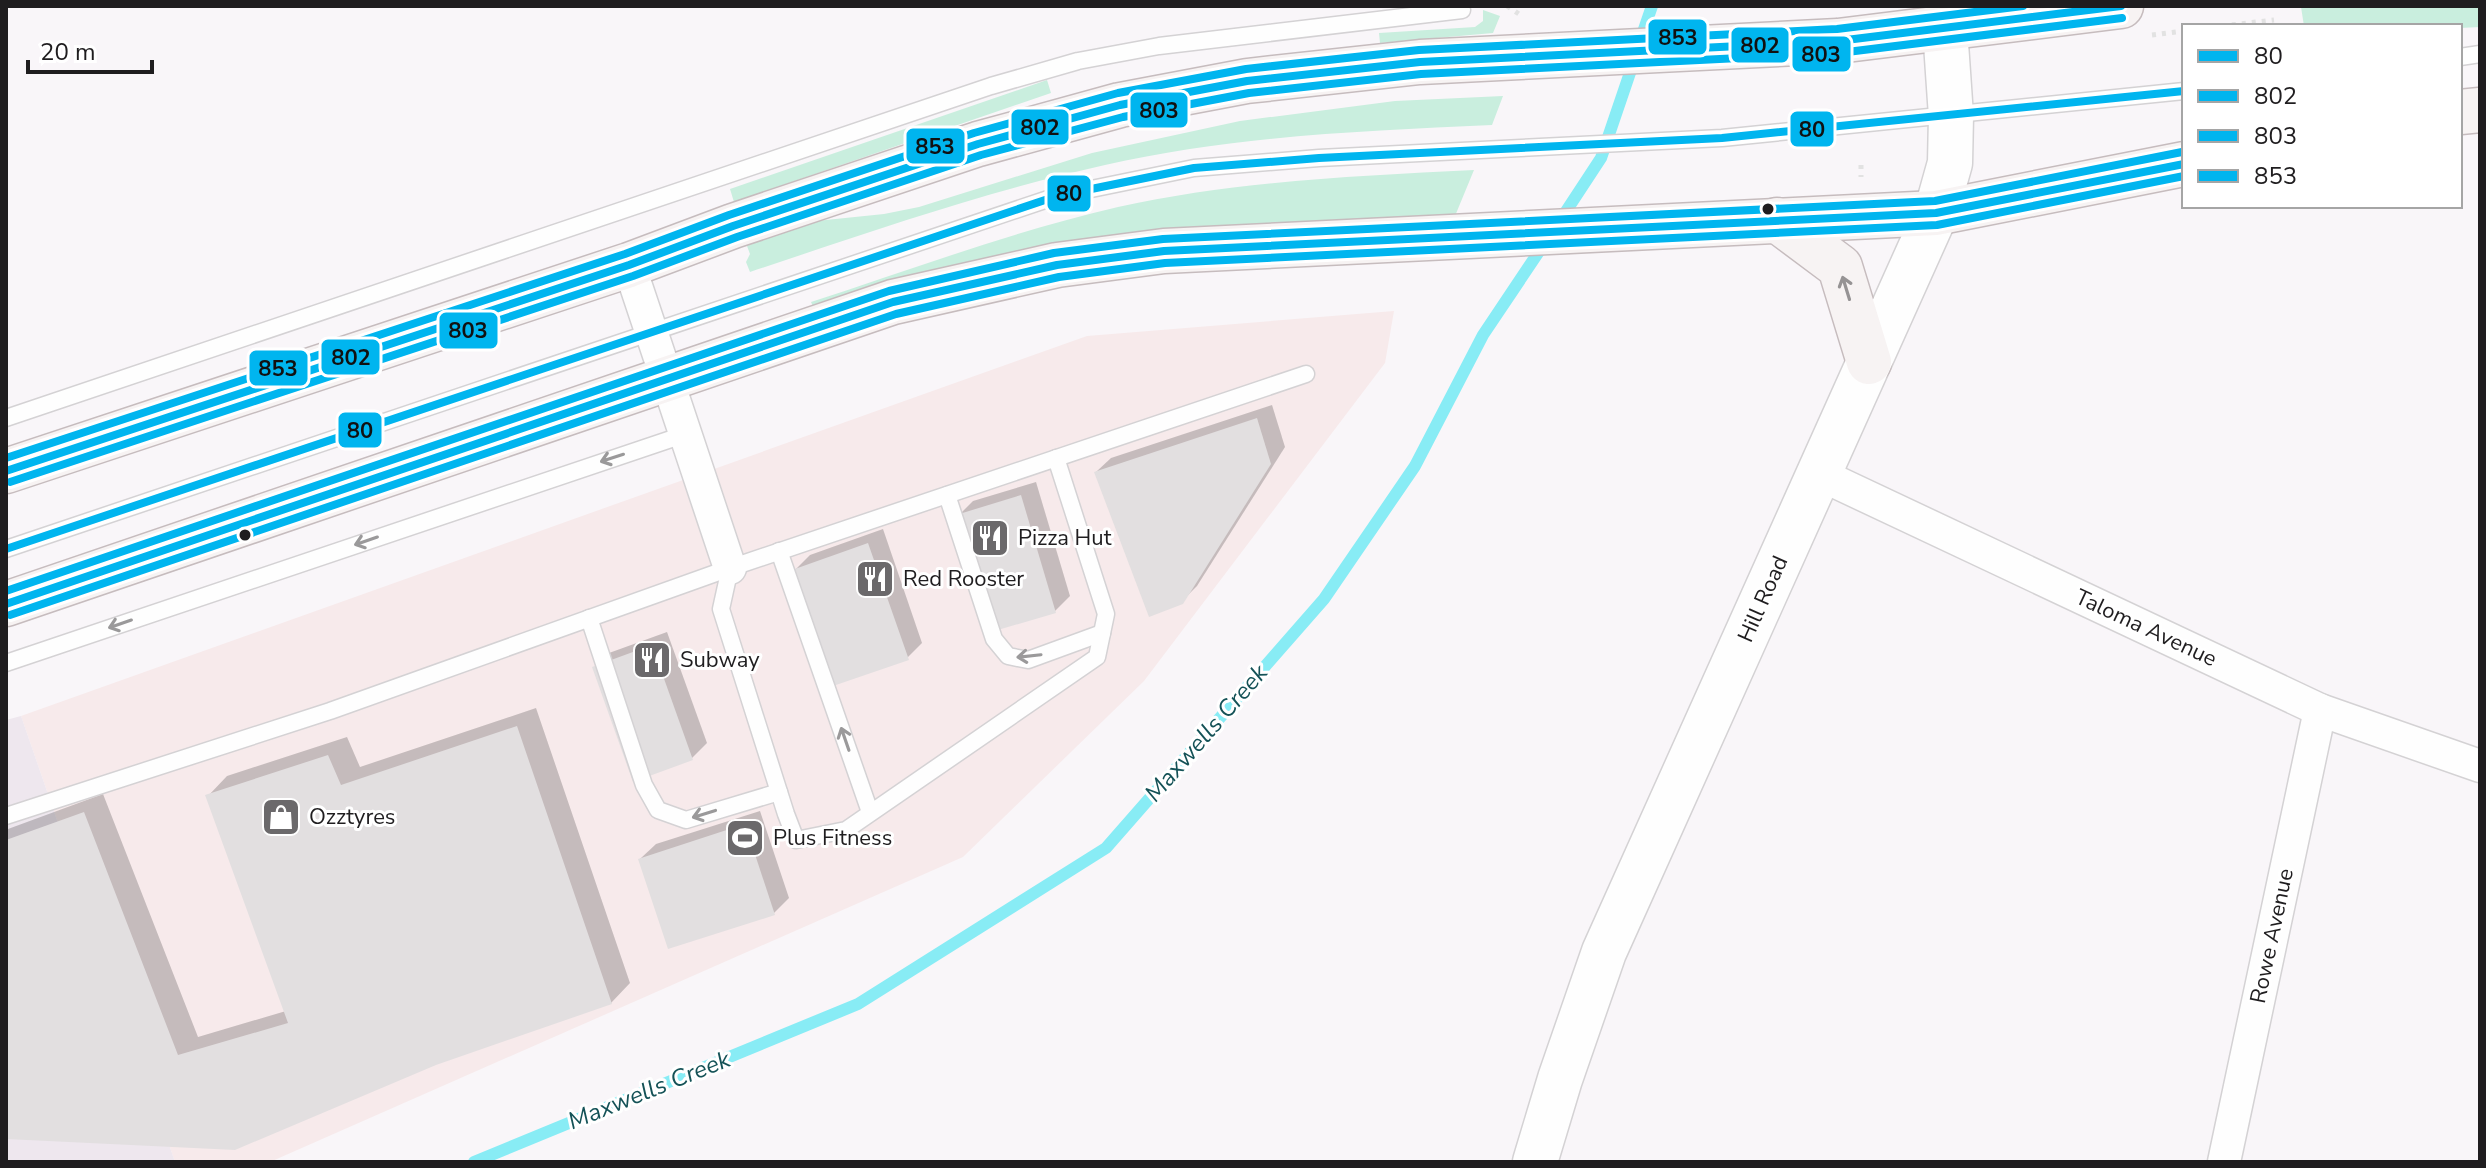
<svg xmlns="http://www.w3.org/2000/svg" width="2486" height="1168" viewBox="0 0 2486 1168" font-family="'Nunito Sans',sans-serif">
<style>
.commercial{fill:#f7eaeb}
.built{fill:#eee7ee}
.green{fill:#c9eede}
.shadow{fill:#0003}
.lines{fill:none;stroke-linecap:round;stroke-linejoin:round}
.stream{stroke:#88ecf5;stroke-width:12}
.building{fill:#e2dfe0}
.service-casing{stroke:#d4d2d4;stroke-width:19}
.minor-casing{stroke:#d4d2d4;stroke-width:35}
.secondary-casing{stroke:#d4d2d4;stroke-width:47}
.primary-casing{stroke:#c6bcbe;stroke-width:47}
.path{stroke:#e2e2e2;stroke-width:5;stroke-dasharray:4 6;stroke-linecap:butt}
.service{stroke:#fefefe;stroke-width:16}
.minor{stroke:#fefefe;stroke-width:32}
.secondary{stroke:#fefefe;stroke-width:44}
.primary{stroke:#f7f3f3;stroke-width:44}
.bus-1-casing{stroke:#fff;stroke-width:14}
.bus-2-casing{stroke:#fff;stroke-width:14}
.bus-3-casing{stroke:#fff;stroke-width:14}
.bus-4-casing{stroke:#fff;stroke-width:14}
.bus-1{stroke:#00b5ef;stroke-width:8}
.bus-2{stroke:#00b5ef;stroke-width:8}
.bus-3{stroke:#00b5ef;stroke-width:8}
.bus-4{stroke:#00b5ef;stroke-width:8}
.oneway{stroke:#969394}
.oneway2{stroke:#9a999a}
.bus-dot{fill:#1f1d1f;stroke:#fff;stroke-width:3}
.labels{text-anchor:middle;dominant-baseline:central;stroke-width:6;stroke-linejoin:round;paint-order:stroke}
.poi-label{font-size:22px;fill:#1f1d1f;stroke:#fff;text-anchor:start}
.street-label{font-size:22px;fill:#1f1d1f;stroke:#fff}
.water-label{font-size:24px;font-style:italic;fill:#145257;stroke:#fff}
.line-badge{stroke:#fff;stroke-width:3}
.pale-badge-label{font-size:22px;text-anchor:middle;font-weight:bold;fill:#111}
</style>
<rect width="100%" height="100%" fill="#f9f6f9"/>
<path class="commercial" d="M1394,311L1385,363L1144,681L963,857L270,1162H175L21,716L1087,336Z"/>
<path class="built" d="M21,716L175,1162H6V720Z"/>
<g class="green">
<path d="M2480,6V27L2460,28V26H2304L2301,7Z"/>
<path d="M1483,10L1500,16L1493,33L1380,43L1379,33L1475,27L1483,21Z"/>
<path d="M1047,80L1051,93L734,202L730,189Z"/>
<path d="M1503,96L1492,125C1362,131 1232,136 1105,165C984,192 867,233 750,272L746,262L750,254L747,246L770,234L816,221L884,214L919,207L1092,153L1240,121L1395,101Z"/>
<path d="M1474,170L1455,216L815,311L811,302C913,269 1014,231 1118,207C1235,181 1355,176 1474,170Z"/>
</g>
<g class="shadow">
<path d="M1272,405L1285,447L1197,586L1181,602L1096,472L1111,458Z"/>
<path d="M1036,482L1070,596L1055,611L958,516L973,501Z"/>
<path d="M883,529L922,643L907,658L795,570L810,555Z"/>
<path d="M667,632L707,743L692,758L594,668L609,653Z"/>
<path d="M536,708L630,983L611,1003L6,1137L8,829L103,794L198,1037L286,1011L208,796L227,776L347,737L360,767Z"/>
<path d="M760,811L789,898L774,913L640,859L656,844Z"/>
</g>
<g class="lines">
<g class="stream">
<path d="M1640,41L1652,6"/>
<path d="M1559,222L1601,158L1635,58"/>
<path d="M474,1162L858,1004L1106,848L1324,599L1415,466L1483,335L1544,244"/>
</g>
</g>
<g class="building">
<path d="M1257,418L1271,464L1183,604L1149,617L1094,472Z"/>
<path d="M1021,495L1056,613L991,632L956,515Z"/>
<path d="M868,543L909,660L833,686L792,570Z"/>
<path d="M652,645L693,760L633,782L592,667Z"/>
<path d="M517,726L612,1004L436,1065L235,1150L6,1139V840L84,812L178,1055L288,1023L205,795L328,755L341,785Z"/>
<path d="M745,824L775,915L668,949L638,859Z"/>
</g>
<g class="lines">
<defs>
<g id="service">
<path d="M2460,57L2480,54"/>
<path d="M6,418L991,86L1078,61L1159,46L1462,10"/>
<path d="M947,495L994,639L1008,656L1028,660L1102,633"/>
<path d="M6,549L1057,196L1194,168L1319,158L1722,138L2184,91"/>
<path d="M779,551L870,812"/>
<path d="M730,568L721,609L786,814L796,840L846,830L1097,657L1106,614L1056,458"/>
<path d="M589,618L644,785L658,810L686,820L779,792"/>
<path d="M6,663L686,434"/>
<path d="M6,816L330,711L730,568L1306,374"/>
</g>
<g id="minor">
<path d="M629,265L730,568"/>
<path d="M1819,474L2320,710L2480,766"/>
<path d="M2224,1162L2320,710"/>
</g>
<path id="secondary" d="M1535,1162L1560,1079L1604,952L1936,213L1950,163L1951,116L1945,29"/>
<g id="primary">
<path d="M2460,112L2480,110"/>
<path d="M1777,220L1840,267L1869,362"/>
<path d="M6,471L629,265L733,226L978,144L1120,105L1247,81L1420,62L1838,41L2121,6"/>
<path d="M6,604L893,302L1057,265L1164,251L1936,213L2184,164"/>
</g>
</defs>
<use href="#service" class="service-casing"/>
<use href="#minor" class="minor-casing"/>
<use href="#secondary" class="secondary-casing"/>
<use href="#primary" class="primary-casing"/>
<g class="path">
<path d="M1507,6L1519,14"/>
<path d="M2222,26L2274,20"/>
<path d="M2152,35L2184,31"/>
<path d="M1861,165V177"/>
</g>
<use href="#service" class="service"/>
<use href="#minor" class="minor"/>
<use href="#secondary" class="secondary"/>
<use href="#primary" class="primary"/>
<defs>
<path id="bus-1" d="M6,549L1057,196L1194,168L1319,158L1722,138L2184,91"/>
<g id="bus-2">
<path d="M6,471L629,265L733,226L978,144L1120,105L1247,81L1420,62L1838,41L2121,6"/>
<path d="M6,604L893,302L1057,265L1164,251L1936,213L2184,164"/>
</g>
<g id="bus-3">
<path d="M10,482L633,276L737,237L981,155L1123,117L1249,93L1421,74L1839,53L2122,18"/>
<path d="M10,615L896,314L1059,277L1165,263L1937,225L2184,176"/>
</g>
<g id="bus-4">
<path d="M6,458L625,254L729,215L974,133L1118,93L1246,69L1419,50L1837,29L2023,6"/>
<path d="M6,591L889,291L1054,253L1163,239L1935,201L2182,152"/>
</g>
</defs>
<use href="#bus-1" class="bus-1-casing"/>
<use href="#bus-2" class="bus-2-casing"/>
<use href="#bus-3" class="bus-3-casing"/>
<use href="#bus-4" class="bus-4-casing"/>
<use href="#bus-1" class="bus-1"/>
<use href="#bus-2" class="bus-2"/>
<use href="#bus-3" class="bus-3"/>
<use href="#bus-4" class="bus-4"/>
</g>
<defs><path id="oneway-shaft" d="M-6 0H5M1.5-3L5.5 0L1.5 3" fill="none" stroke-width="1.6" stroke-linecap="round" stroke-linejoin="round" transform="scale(2)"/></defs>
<use class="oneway" href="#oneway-shaft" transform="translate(1846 288) rotate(-107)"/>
<g class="oneway2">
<use href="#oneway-shaft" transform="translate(612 458) rotate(162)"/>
<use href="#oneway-shaft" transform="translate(366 541) rotate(161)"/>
<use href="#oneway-shaft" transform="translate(120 624) rotate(161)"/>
<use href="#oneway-shaft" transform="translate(1029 656) rotate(174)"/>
<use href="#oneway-shaft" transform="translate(845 739) rotate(-109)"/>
<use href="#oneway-shaft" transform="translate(704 814) rotate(163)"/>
</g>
<defs>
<symbol id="restaurant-square" viewBox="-11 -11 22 22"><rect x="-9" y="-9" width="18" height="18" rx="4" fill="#6b696b" stroke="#fff"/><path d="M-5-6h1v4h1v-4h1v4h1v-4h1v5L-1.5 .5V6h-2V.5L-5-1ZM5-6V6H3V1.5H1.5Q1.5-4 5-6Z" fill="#fff"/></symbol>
<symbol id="shop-square" viewBox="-11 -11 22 22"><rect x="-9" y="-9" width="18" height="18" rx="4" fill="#6b696b" stroke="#fff"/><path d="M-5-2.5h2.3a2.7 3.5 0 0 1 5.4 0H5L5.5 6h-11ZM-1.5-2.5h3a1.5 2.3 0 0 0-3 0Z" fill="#fff"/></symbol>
<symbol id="stadium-square" viewBox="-11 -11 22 22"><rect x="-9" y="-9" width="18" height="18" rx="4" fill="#6b696b" stroke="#fff"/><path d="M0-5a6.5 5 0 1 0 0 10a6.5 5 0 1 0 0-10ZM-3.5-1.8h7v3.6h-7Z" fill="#fff"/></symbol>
</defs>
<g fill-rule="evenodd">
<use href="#restaurant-square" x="968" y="516" width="44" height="44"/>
<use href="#restaurant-square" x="853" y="557" width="44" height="44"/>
<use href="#restaurant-square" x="630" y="638" width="44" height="44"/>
<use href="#shop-square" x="259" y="795" width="44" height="44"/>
<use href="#stadium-square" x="723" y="816" width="44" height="44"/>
</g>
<g class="bus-dot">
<circle cx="1768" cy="209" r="7"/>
<circle cx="245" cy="535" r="7"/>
</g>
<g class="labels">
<g class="poi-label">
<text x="1018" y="538">Pizza Hut</text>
<text x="903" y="579">Red Rooster</text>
<text x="680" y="660">Subway</text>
<text x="309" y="817">Ozztyres</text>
<text x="773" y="838">Plus Fitness</text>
</g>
<g class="street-label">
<text transform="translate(1763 599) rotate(-66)">Hill Road</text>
<text transform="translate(2146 628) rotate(25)">Taloma Avenue</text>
<text transform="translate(2272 936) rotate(-78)">Rowe Avenue</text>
</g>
<g class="water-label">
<text transform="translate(1206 733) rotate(-49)">Maxwells Creek</text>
<text transform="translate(649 1090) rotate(-22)">Maxwells Creek</text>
</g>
</g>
<g class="line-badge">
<rect x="1647" y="18" width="61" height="38" rx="8" fill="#00b5ef"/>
<rect x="1730" y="26" width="60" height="38" rx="8" fill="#00b5ef"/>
<rect x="1791" y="35" width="61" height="38" rx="8" fill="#00b5ef"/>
<rect x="1129" y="91" width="60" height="38" rx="8" fill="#00b5ef"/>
<rect x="1010" y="108" width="60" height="38" rx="8" fill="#00b5ef"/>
<rect x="1789" y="110" width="46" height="38" rx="8" fill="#00b5ef"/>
<rect x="905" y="127" width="61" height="38" rx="8" fill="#00b5ef"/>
<rect x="1046" y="174" width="46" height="39" rx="8" fill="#00b5ef"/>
<rect x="438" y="311" width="61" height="39" rx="8" fill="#00b5ef"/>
<rect x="320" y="338" width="61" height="38" rx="8" fill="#00b5ef"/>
<rect x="248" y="349" width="61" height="38" rx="8" fill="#00b5ef"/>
<rect x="337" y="411" width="46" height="38" rx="8" fill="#00b5ef"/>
</g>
<g class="pale-badge-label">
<text x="1678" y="45">853</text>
<text x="1760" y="53">802</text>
<text x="1821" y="62">803</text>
<text x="1159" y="118">803</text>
<text x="1040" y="135">802</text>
<text x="1812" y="137">80</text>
<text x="935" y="154">853</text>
<text x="1069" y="201">80</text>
<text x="468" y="338">803</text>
<text x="351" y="365">802</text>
<text x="278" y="376">853</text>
<text x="360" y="438">80</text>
</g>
<rect width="2486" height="1168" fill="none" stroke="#1f1d1f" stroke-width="16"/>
<rect x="2182" y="24" width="280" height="184" fill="#ffffff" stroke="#a5a5a5" stroke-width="2"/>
<rect x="2198" y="50" width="40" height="12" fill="#00b5ef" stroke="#a5a5a5" stroke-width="2"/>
<text x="2254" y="64" font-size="24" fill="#1f1d1f">80</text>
<rect x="2198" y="90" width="40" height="12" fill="#00b5ef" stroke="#a5a5a5" stroke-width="2"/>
<text x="2254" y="104" font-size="24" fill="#1f1d1f">802</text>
<rect x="2198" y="130" width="40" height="12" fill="#00b5ef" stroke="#a5a5a5" stroke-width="2"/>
<text x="2254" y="144" font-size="24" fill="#1f1d1f">803</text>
<rect x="2198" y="170" width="40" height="12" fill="#00b5ef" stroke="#a5a5a5" stroke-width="2"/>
<text x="2254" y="184" font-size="24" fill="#1f1d1f">853</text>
<path d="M28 60v12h124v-12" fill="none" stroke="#1f1d1f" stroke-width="4"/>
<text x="40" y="60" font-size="24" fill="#1f1d1f" stroke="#ffffff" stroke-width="6" paint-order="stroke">20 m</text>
</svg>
